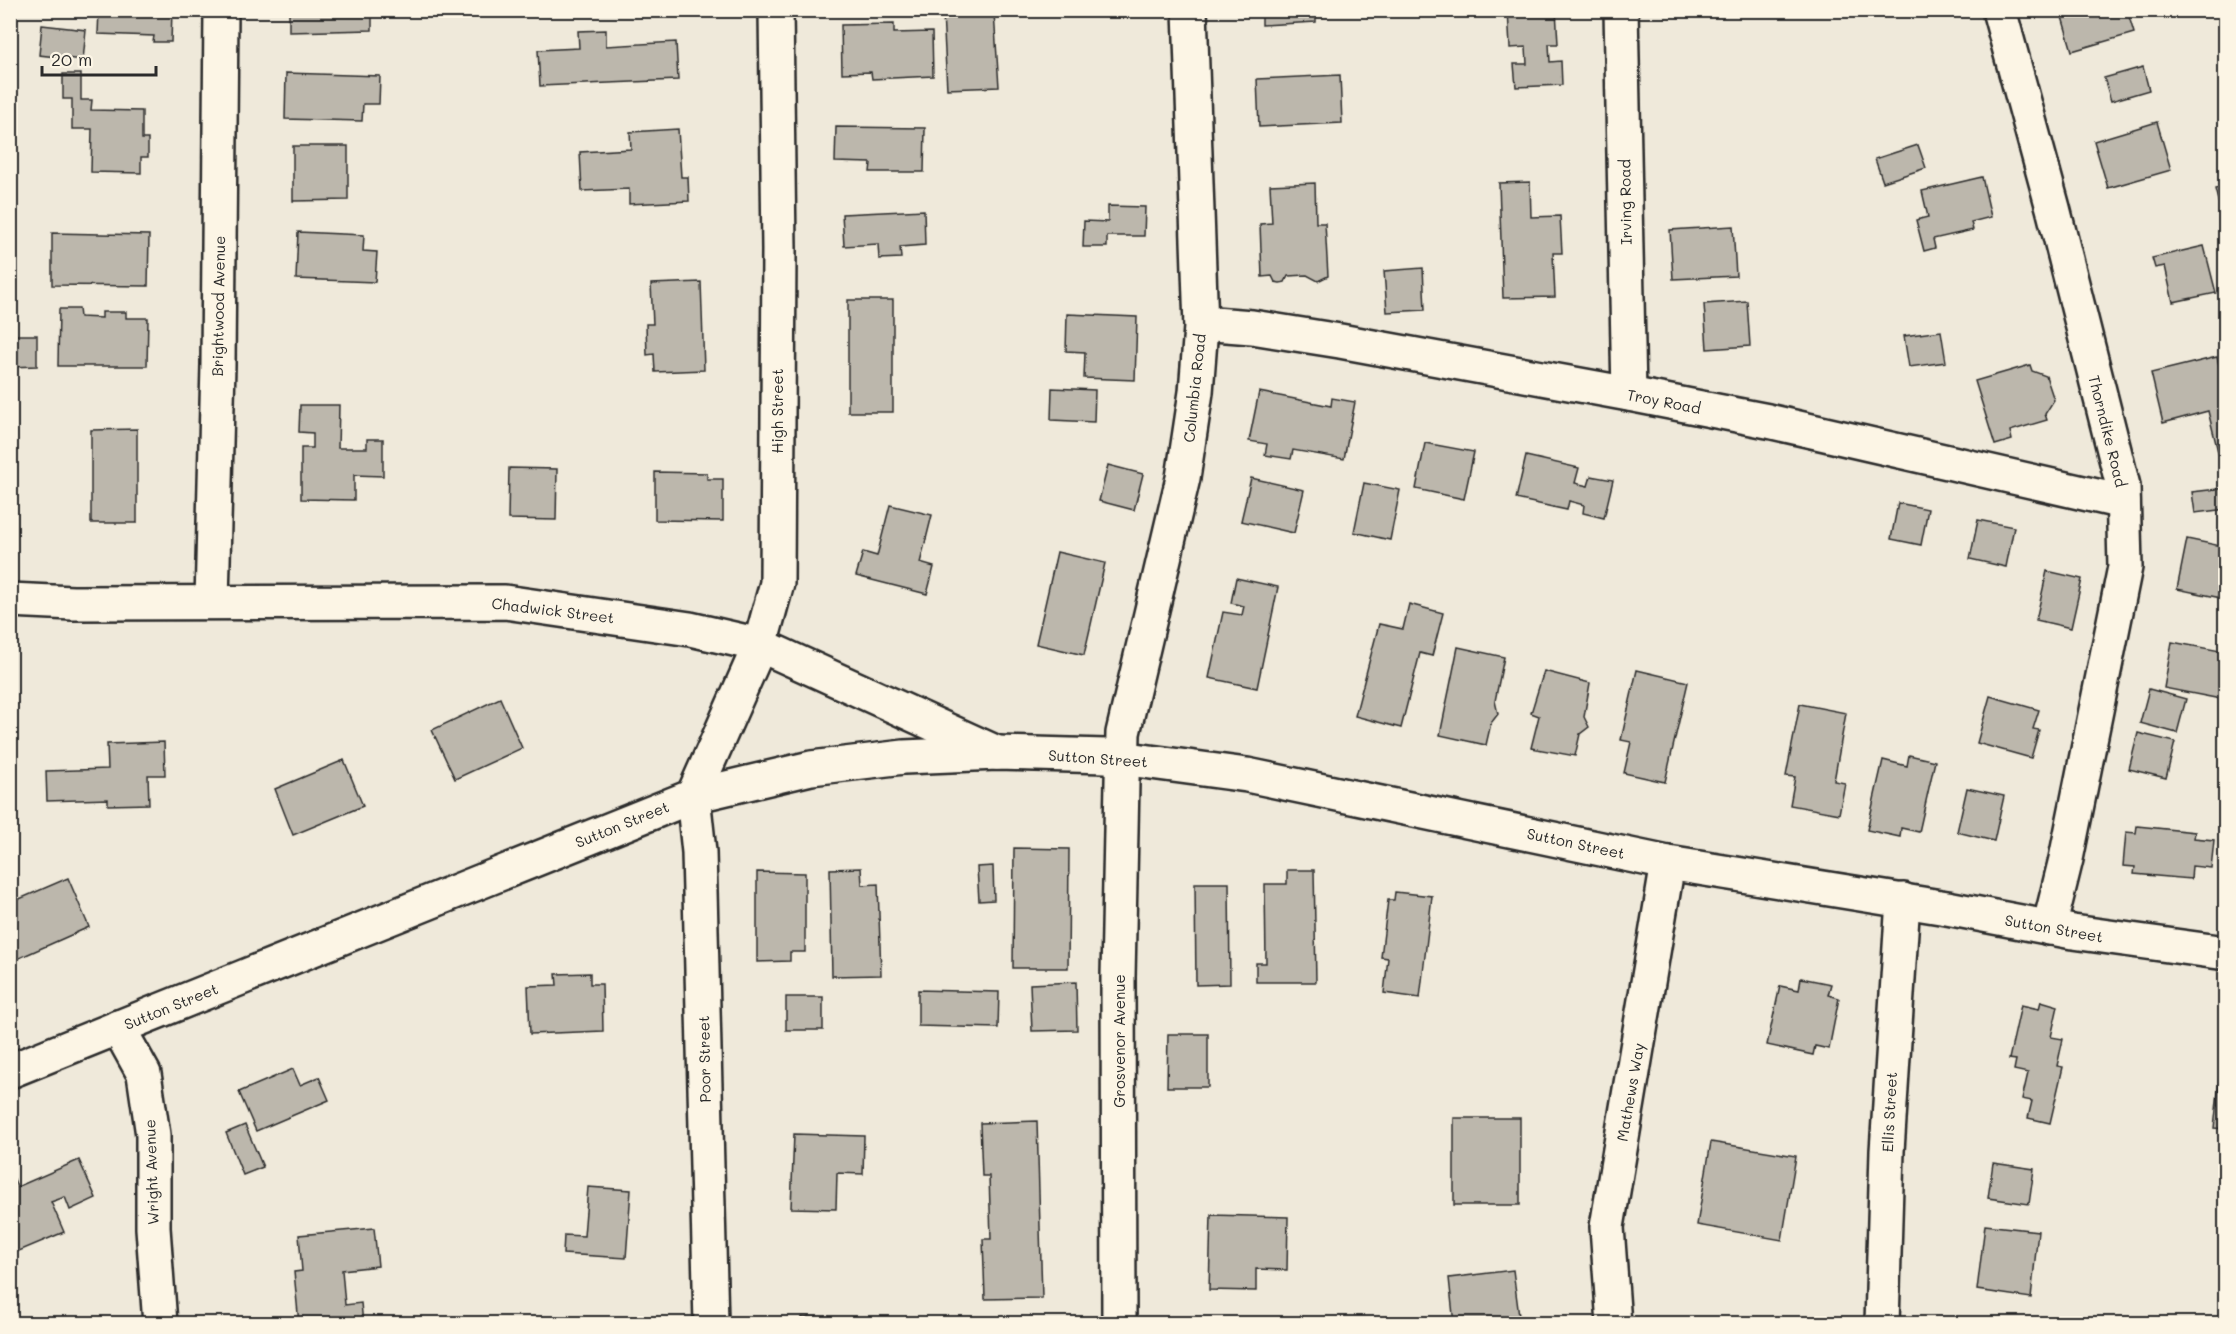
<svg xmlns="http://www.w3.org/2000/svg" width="2236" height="1334" viewBox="0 0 2236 1334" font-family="Mali,sans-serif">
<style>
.building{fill:#bcb7ac;stroke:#2b2b2b;stroke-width:1.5}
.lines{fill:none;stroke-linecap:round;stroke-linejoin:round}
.minor-casing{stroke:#2b2b2b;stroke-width:38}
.tertiary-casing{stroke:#2b2b2b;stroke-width:38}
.trunk-casing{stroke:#2b2b2b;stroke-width:38}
.minor{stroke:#fcf5e5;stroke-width:33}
.tertiary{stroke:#fcf5e5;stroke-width:33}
.trunk{stroke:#fcf5e5;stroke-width:33}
.labels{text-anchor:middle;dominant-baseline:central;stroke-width:5;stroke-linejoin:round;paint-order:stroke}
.street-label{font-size:15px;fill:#2b2b2b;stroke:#fcf5e5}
</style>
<rect width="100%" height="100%" fill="#efe9da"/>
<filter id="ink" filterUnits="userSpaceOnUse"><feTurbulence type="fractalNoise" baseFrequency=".0167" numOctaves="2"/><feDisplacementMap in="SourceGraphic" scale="12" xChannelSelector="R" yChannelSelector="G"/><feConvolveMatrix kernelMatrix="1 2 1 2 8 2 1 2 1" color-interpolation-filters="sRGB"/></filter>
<g filter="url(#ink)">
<g class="building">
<path d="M99,10H172L171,42H153L154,36L98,34Z"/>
<path d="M289,10H372V30L289,32Z"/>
<path d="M955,10H1012L994,13L999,87L947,89L943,13Z"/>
<path d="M1262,10H1316V22L1262,25Z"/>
<path d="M1508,10H1556L1558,44H1549L1550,62L1561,61L1562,85L1516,87L1514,64H1527L1526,47L1510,48Z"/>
<path d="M2060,10H2127L2134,33L2072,51Z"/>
<path d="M894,24V33L932,32L933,76L872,79L871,72L842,73L841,25Z"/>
<path d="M42,25L86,30L83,60L39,55Z"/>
<path d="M606,30V46L676,42L678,80L540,86L538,50L579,48L578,31Z"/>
<path d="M2143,67L2149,90L2111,101L2104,78Z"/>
<path d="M286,73L380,76L379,104H363L362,121L285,119Z"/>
<path d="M63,74H81V100H92L91,110L142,111V139H148V157H141V173L91,172L92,129H72V99H63Z"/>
<path d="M1340,75L1342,123L1259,127L1257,79Z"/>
<path d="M2157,122L2171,170L2108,188L2094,141Z"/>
<path d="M836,127L925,128L924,172H870L871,163L835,162Z"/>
<path d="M678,129L681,177H688L689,201L629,204V189L582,191L580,152L631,149L630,132Z"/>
<path d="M1918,145L1926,168L1883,182L1875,159Z"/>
<path d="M293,146H348V200L293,201Z"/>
<path d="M1982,177L1991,217L1971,222L1973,230L1933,239L1935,248L1924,251L1916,220L1928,217L1922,191Z"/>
<path d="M1530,182L1531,217L1560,216L1562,253H1553L1555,297L1503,298L1499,183Z"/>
<path d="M1315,183L1316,223H1325L1328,276L1318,281L1307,275L1288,276L1285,282L1280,283L1275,282L1272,276L1262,277L1260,224L1272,223L1270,185Z"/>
<path d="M2226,186V211L2221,212L2215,189Z"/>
<path d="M1108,206L1145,207L1144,236H1107V247H1083L1084,221L1108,222Z"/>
<path d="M924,210L925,245L900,247L901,258L879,259L878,244L844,246L842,214Z"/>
<path d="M1733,226L1736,276L1673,279L1670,230Z"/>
<path d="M298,232L364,235L363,251L377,252L375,282L296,279Z"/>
<path d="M52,233L149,235L148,286L52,285Z"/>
<path d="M2204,246L2216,293L2173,302L2165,266L2155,268L2152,258Z"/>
<path d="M1423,268L1425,310L1387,312L1384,271Z"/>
<path d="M701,282L704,370L655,372L654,354L647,355L646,324H653L651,284Z"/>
<rect x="848" y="300" width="45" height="112"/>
<path d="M1747,301L1750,346L1707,349L1704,304Z"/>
<path d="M59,309H79L80,317L102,318V312H126V318H148L147,366H58Z"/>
<path d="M1067,314L1137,317L1135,380L1084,378L1085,352L1066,351Z"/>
<path d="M1941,331L1946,362L1909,367L1904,336Z"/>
<path d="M10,335H37V366L10,367Z"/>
<path d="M2217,357L2226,394V459L2220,460L2208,411L2163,423L2151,373Z"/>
<path d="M2030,365L2032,371L2046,376L2054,400L2045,414L2047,420L2010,431L2012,440L1995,445L1975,381Z"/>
<path d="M1052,388L1095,390L1094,422L1051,420Z"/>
<path d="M1259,392L1331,406L1332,398L1355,402L1344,459L1293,450L1291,459L1265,455L1267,444L1249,441Z"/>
<path d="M300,405H339L338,448H367V439H383V476L354,475V500L301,499V448H313V433L299,432Z"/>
<path d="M137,429V523H91V430Z"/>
<path d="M10,442L14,443L12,495H10Z"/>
<path d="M1425,443L1474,452L1464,499L1416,489Z"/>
<path d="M1526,456L1579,468L1575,483L1588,486L1591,476L1613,480L1604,518L1583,513L1584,505L1569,501L1567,510L1516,499Z"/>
<path d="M1108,465L1143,474L1134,510L1099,501Z"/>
<path d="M509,468L557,469L556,520L508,519Z"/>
<path d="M655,472L707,473V479H723V521L655,520Z"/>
<path d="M1251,478L1304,490L1294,533L1241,521Z"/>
<path d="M1364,483L1400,490L1390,540L1354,532Z"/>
<path d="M2226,488V509L2195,513L2192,492Z"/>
<path d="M1898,503L1928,509L1921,545L1891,539Z"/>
<path d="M890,505L932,515L920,563L934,567L927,594L856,576L863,552L877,556Z"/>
<path d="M1978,520L2014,527L2006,567L1970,559Z"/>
<path d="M2187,539L2226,547V599L2177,589Z"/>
<path d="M1057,552L1105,563L1084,655L1036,644Z"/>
<path d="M2047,571L2082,579L2071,628L2036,620Z"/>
<path d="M1236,578L1278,587L1257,688L1209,678L1223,612L1242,615L1244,606L1231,603Z"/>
<path d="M1409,604L1443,613L1432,656L1420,653L1401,728L1355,716L1379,624L1403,629Z"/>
<path d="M2172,642L2226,652V700L2164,688Z"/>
<path d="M1458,647L1504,657L1495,701L1498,714L1491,723L1486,745L1440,735Z"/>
<path d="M1637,670L1688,682L1665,782L1624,773L1631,742L1621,740Z"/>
<path d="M1544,671L1590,683L1584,717L1589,727L1580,734L1575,756L1531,748L1539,716L1531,713Z"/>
<path d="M2149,689L2186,699L2177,733L2140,723Z"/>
<path d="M1990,696L2039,710L2033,729L2039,730L2031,758L1977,743Z"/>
<path d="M500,698L522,748L455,779L432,730Z"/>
<path d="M1800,704L1846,713L1834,781L1845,783L1839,814L1790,805L1795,777L1786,776Z"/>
<path d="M2138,733L2175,742L2166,778L2129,769Z"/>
<path d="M164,742L165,775H148L149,804L108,805V799L47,801L46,771L108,769L107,744Z"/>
<path d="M1909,755L1935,761L1919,832L1901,828L1900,837L1867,830L1883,760L1907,766Z"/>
<path d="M344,760L363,806L293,835L275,789Z"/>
<path d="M1967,788L2004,796L1994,841L1957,832Z"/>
<path d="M2137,826L2195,832L2194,838L2214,840L2211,868L2192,866L2191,879L2134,874L2135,867L2123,866L2126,832L2136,833Z"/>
<path d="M1014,848L1069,849L1068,968H1013Z"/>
<path d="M993,866L994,900L979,901L977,867Z"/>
<path d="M861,868L862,885L878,884L881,975L832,976L830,869Z"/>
<path d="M1287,870H1314L1316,982H1256V963H1266L1265,884H1287Z"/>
<path d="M757,872L805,873V952H790V961L757,962Z"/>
<path d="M68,878L89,927L17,959L10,943V903Z"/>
<path d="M1195,883H1229L1230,984L1196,985Z"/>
<path d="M1395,892L1432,896L1420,998L1384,993L1388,958L1381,957L1388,900H1394Z"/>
<path d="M590,973V984H602L603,1031L530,1034L528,986L557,985L556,974Z"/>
<path d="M1801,978L1831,984L1828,995L1839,998L1829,1049L1815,1046L1813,1055L1767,1045L1780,986L1799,990Z"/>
<path d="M1076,982L1077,1030L1032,1031L1030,984Z"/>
<path d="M918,990L999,992L998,1028L918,1026Z"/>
<rect x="786" y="997" width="37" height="33"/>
<path d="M2041,1001L2058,1006L2051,1037L2063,1039L2057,1066L2063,1067L2050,1123L2028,1118L2032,1101L2022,1099L2028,1073L2014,1070L2016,1060L2009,1059L2021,1005L2039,1009Z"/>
<path d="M1168,1034H1208V1087H1167Z"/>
<path d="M293,1069L300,1085L319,1077L329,1100L256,1131L239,1092Z"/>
<path d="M2220,1074L2226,1075V1129L2214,1128Z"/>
<rect x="1454" y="1118" width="66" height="87"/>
<path d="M1037,1121L1042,1298L985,1299L983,1239H991L989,1176H982L980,1123Z"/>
<path d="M245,1125L263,1167L243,1175L226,1133Z"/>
<path d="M794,1134L864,1136L863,1174L837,1173L836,1209L791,1208Z"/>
<path d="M1711,1142L1796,1156L1782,1240L1697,1225Z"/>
<path d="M79,1160L96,1198L70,1210L65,1197L51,1202L64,1232L12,1254L10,1181L14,1179L17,1187Z"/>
<path d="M1993,1163L2034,1169L2029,1204L1988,1198Z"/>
<path d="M588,1187L631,1190L626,1258L563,1254L564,1235L584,1236Z"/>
<path d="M1211,1215L1288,1217L1287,1270L1256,1269V1291L1209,1290Z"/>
<path d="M1985,1225L2038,1231L2031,1298L1977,1290Z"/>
<path d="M374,1228L378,1266L342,1270L345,1305L361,1303L363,1324H299L294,1272L302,1271L299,1235Z"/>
<path d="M1513,1270L1520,1324H1454L1449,1278Z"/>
<path d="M802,1317L854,1319V1324H802Z"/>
</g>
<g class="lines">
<defs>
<g id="minor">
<path d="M1621,10L1629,394"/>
<path d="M1999,10L2053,208L2123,486L2125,567L2066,859L2049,928"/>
<path d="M1201,323L1252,327L1340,341L1629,394L1768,421L2123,502"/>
<path d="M10,600L73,603L505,602L690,629L760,645L997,753"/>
<path d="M212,601L218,365L221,10"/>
<path d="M693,796L699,852L711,1324"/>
<path d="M118,1027L144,1074L153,1135V1228L160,1324"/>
<path d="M1119,1324L1118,977L1123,733L1183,478L1196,392L1201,327L1190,10"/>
<path d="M1614,1324L1607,1227L1668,863"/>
<path d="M1882,1324L1887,1151L1903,900"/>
</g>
<path id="tertiary" d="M693,796L760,645L777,583L779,250L776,10"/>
<path id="trunk" d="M10,1071L693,796L811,768L904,757L997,753L1106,756L1247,775L1668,863L1947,908L2073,932L2226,953"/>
</defs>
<use href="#minor" class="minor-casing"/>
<use href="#tertiary" class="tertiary-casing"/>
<use href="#trunk" class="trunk-casing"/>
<use href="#minor" class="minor"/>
<use href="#tertiary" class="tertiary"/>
<use href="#trunk" class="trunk"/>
</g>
</g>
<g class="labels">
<g class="street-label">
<text transform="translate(1625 202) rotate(-91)">Irving Road</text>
<text transform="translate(218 306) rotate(-89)">Brightwood Avenue</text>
<text transform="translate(1194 388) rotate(-84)">Columbia Road</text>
<text transform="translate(1664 401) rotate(11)">Troy Road</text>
<text transform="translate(777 411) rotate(-90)">High Street</text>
<text transform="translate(2108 431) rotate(76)">Thorndike Road</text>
<text transform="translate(553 610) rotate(7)">Chadwick Street</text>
<text transform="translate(1098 758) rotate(4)">Sutton Street</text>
<text transform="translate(622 824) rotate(-22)">Sutton Street</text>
<text transform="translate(1576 843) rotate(12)">Sutton Street</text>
<text transform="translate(2054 928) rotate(10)">Sutton Street</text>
<text transform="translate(171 1006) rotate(-22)">Sutton Street</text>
<text transform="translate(1119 1041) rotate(-90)">Grosvenor Avenue</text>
<text transform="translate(704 1059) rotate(-91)">Poor Street</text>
<text transform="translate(1630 1092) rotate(-80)">Mathews Way</text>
<text transform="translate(1889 1112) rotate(-87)">Ellis Street</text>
<text transform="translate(151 1172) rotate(-92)">Wright Avenue</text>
</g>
</g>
<rect width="2236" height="1334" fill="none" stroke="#fcf5e5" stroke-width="36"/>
<rect x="18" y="18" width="2200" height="1298" fill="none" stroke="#2b2b2b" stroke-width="2" filter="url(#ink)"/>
<path d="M42 66v9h114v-9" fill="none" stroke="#2b2b2b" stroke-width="3"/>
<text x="51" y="66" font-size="18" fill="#2b2b2b" stroke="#fcf5e5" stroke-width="4.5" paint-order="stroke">20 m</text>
</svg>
